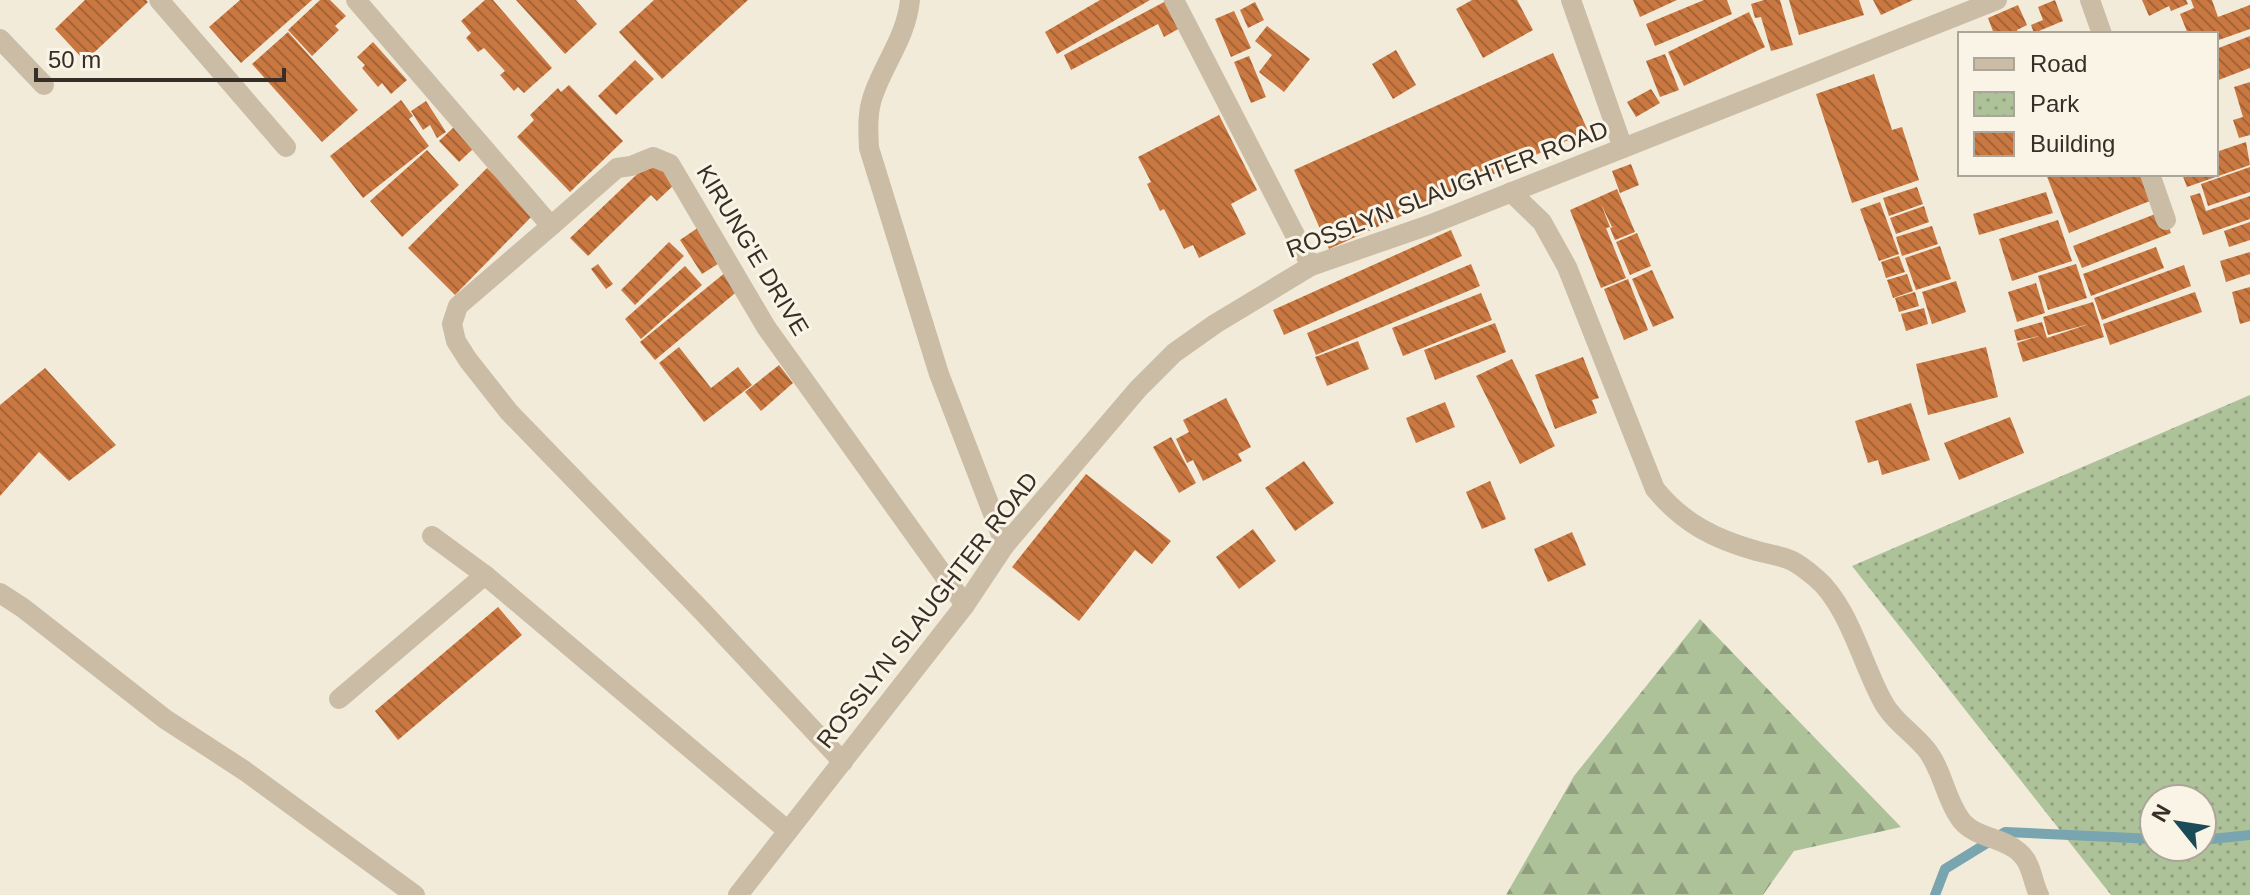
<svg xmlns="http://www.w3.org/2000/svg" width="2250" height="895" viewBox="0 0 2250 895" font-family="Arial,sans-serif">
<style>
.forest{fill:url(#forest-firs)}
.park{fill:url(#park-dots);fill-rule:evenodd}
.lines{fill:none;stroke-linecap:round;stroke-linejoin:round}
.stream{stroke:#78a5b0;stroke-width:10}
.building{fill:url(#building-back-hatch)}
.minor{stroke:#cbbca6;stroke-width:20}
.labels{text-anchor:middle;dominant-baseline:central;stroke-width:6;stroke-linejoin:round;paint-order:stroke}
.street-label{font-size:24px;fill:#362e27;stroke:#faf4e6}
</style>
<defs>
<pattern id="forest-firs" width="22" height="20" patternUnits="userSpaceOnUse" patternTransform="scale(2)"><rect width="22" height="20" fill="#aec29a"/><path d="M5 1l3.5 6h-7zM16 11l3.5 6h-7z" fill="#8e9e7e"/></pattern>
<pattern id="park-dots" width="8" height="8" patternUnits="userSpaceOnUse" patternTransform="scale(2)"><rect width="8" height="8" fill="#aec29a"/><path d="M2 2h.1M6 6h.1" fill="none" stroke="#8e9e7e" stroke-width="1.8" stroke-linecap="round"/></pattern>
<pattern id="building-back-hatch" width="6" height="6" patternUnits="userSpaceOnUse" patternTransform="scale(2)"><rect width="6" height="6" fill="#c97841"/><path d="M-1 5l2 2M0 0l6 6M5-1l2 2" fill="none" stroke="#a46336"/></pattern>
</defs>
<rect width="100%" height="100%" fill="#f2ebda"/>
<path class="forest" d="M1700,619L1901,827L1794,851L1763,895H1506L1574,776Z"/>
<path class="park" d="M2250,395V895H2111L1852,566ZM2154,799H2202V847H2154Z"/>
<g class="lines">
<g class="stream">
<path d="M2202,840L2250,835"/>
<path d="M1935,895L1945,869L2005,832L2154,839"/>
</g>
</g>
<g class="building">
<path d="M85,0H146L148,2L85,61L55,29Z"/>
<path d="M240,0H312L241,63L209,27Z"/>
<path d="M320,0H330L346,16L335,26L339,30L312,56L288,30Z"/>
<path d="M485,0H493L552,68L524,93L518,87L514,91L500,75L505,71L484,48L478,52L466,38L471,33L461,21Z"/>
<path d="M516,0H576L597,24L565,54Z"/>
<path d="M654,0H748L662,79L619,32Z"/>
<path d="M1100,0H1150L1057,54L1045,32Z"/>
<path d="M1472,0H1517L1533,30L1483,58L1456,9Z"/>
<path d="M1633,0H1677L1640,17Z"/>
<path d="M1704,0H1727L1732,14L1655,46L1646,24Z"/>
<path d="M1764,0H1780L1793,45L1771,51L1761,17L1755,18L1751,4Z"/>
<path d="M1789,0H1859L1864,15L1799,35Z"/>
<path d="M1873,0H1913L1881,15Z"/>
<path d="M2055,0L2063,21L2034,33L2031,25L2043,20L2038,7Z"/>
<path d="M2142,0H2186L2188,4L2171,11L2169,6L2149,16Z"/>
<path d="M2191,0H2212L2218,17L2250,5V29L2216,41V34H2188L2180,14L2194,8Z"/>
<path d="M1166,1L1180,28L1164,37L1158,24L1071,70L1064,55Z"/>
<path d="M1255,2L1264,20L1248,28L1240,10Z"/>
<path d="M2018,5L2027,25L2017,30L2018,34H1994L1988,18Z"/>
<path d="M1234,11L1251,48L1231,57L1215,19Z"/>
<path d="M1749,12L1765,47L1684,86L1668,52Z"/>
<path d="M1267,26L1310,59L1284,92L1259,72L1272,55L1255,41Z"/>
<path d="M288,32L358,110L322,142L252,64Z"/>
<path d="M2250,36V68L2216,81V49Z"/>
<path d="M373,42L407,80L391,94L382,83L378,87L362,68L365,65L357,57Z"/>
<path d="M1396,50L1416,85L1393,99L1372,64Z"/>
<path d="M1553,53L1588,131L1329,249L1294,170Z"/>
<path d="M1665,54L1679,90L1660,97L1646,61Z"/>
<path d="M1249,56L1266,97L1251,103L1234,62Z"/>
<path d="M635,60L654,79L616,115L598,96Z"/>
<path d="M1874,74L1892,130L1902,127L1919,180L1852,203L1816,94Z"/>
<path d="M2250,82V135L2239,138L2233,120L2243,117L2234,87Z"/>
<path d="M569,85L623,141L570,192L517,137L534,120L530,115L558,88L561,92Z"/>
<path d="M1651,89L1660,103L1636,117L1627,102Z"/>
<path d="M401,100L413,116L409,119L429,146L363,198L330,156Z"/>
<path d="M426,101L446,132L437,138L430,125L423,130L411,111Z"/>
<path d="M1219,115L1257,190L1231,204L1246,234L1199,258L1193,245L1184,249L1164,209L1160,211L1147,184L1151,182L1138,157Z"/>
<path d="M454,127L474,148L459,162L439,141Z"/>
<path d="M2246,142L2250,165L2187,187L2182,174H2216V152Z"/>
<path d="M427,150L459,185L402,237L370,201Z"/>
<path d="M653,159L676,183L657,201L651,195L588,256L570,238Z"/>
<path d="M1631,164L1639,185L1620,193L1612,171Z"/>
<path d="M2250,167V192L2208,206L2201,184Z"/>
<path d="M487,168L534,214L455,295L408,248Z"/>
<path d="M2046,174H2145L2155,199L2069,233Z"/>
<path d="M1917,187L1923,204L1889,216L1883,198Z"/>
<path d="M1617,189L1635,232L1615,240L1610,228L1616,226L1612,227L1601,204L1610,227L1606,228L1626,278L1601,288L1570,210Z"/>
<path d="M2046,192L2053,213L1979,235L1973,214Z"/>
<path d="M2200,193L2206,211L2250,196V219L2203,235L2190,196Z"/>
<path d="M1880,202L1899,254L1879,261L1860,209Z"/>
<path d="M1924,206L1929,222L1896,234L1890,218Z"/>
<path d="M2163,211L2171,233L2082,268L2073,246Z"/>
<path d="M2058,220L2072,261L2012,281L1999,239Z"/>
<path d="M2250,222V240L2229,247L2224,231Z"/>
<path d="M1932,226L1938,244L1902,256L1896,237Z"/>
<path d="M699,227L721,262L702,274L680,240Z"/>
<path d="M1451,230L1462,256L1284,335L1273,310Z"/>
<path d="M1637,233L1651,266L1630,275L1616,242Z"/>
<path d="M669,242L684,256L635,305L621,290Z"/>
<path d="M1940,246L1951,279L1916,290L1905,258Z"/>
<path d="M2156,247L2164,268L2091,296L2083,274Z"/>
<path d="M2250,252V274L2226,282L2220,261Z"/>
<path d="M1899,256L1905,272L1886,278L1881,262Z"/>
<path d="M598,264L613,284L606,289L591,269Z"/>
<path d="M1471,264L1480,286L1316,355L1307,333Z"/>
<path d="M2076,264L2087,298L2048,310L2038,276Z"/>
<path d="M2184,265L2191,286L2102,320L2094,298Z"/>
<path d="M685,266L702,285L641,339L625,319Z"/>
<path d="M1652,270L1674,318L1653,327L1632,279Z"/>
<path d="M726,272L740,289L655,360L640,342Z"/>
<path d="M1907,274L1913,291L1893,298L1887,280Z"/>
<path d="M1628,279L1648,330L1624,340L1604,289Z"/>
<path d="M1956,281L1966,312L1932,324L1922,292Z"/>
<path d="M2036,283L2045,313L2017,322L2008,292Z"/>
<path d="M2250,287V321L2240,324L2232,292Z"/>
<path d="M1915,292L1919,306L1899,312L1895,298Z"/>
<path d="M2195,292L2202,312L2110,345L2103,324Z"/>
<path d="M1481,293L1492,320L1403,356L1392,328Z"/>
<path d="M2093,302L2104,337L2023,362L2017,343L2039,336L2017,341L2014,330L2042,322L2047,338L2089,324L2048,335L2043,317Z"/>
<path d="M1924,308L1928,324L1906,331L1901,314Z"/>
<path d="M1495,323L1506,352L1435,380L1424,350Z"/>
<path d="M1358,341L1369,369L1327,386L1315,357Z"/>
<path d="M679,347L711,388L738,367L752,385L704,422L659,363Z"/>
<path d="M1986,347L1998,397L1928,415L1916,364Z"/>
<path d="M1583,357L1599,398L1592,400L1597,413L1555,429L1535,375Z"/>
<path d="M1512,359L1555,446L1520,464L1476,376Z"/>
<path d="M779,365L793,383L761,411L745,392Z"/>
<path d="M45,368L116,445L69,481L39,452L0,496V405Z"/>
<path d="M1226,398L1251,447L1238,454L1242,461L1203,481L1193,460L1187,463L1176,439L1189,432L1183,420Z"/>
<path d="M1445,402L1455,427L1416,443L1406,418Z"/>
<path d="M1911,403L1930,460L1882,475L1878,460L1868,463L1855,421Z"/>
<path d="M2010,417L2024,453L1959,480L1944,443Z"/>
<path d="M1171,437L1196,483L1179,493L1153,447Z"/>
<path d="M1304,461L1334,503L1295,531L1265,488Z"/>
<path d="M1086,474L1171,541L1152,564L1135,550L1079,621L1012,567Z"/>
<path d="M1490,481L1506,519L1482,529L1466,492Z"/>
<path d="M1253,529L1276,561L1239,589L1216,557Z"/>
<path d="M1572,532L1586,565L1548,582L1534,549Z"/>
<path d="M498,607L522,635L398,740L375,711Z"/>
</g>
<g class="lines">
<g class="minor">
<path d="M159,0L286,147"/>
<path d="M356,0L551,226L617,168L631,166L653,157L670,164L766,327L965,605"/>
<path d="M910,0C906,37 886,60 874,93C867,111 868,129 869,148L939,374L1005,545"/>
<path d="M1174,0L1311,266"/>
<path d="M1571,0L1623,148"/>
<path d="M2090,0L2102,34"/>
<path d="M0,39L44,85"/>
<path d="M2150,174L2166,220"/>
<path d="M1511,192L1542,222L1567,267L1655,489C1683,523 1714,539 1757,551C1787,559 1789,555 1816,578C1848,605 1862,663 1882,700C1892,720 1912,732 1926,749C1943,770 1945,799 1961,820C1975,838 2002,837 2019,852C2032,863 2032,881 2039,895"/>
<path d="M551,226L458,306L452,324L456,341L468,360L509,412L702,611L843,762"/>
<path d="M432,536L485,575L788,831"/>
<path d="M0,593L23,608L165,719L245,771L415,895"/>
<path d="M339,699L485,575"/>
<path d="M738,895L965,605L1005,545L1138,389L1174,353L1215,324L1311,266L1429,225L1997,0"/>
</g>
</g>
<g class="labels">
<g class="street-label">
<text transform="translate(1447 189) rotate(-21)">ROSSLYN SLAUGHTER ROAD</text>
<text transform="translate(753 250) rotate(59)">KIRUNG'E DRIVE</text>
<text transform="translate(927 610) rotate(-52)">ROSSLYN SLAUGHTER ROAD</text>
</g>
</g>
<rect x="1958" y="32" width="260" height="144" fill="#faf4e6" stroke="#aca59a" stroke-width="2"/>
<rect x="1974" y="58" width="40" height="12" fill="#cbbca6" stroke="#aca59a" stroke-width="2"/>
<text x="2030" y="72" font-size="24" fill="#362e27">Road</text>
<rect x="1974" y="92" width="40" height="24" fill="url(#park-dots)" stroke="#aca59a" stroke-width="2"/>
<text x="2030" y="112" font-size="24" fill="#362e27">Park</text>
<rect x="1974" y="132" width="40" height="24" fill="url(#building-back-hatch)" stroke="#aca59a" stroke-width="2"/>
<text x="2030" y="152" font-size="24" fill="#362e27">Building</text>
<g transform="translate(2178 823) rotate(300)"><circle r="38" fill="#faf4e6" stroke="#aca59a" stroke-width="2"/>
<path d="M0-6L14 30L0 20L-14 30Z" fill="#1b4b59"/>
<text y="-12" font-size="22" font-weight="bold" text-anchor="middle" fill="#362e27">N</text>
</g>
<path d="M36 68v12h248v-12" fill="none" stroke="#362e27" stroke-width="4"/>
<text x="48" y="68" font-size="24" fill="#362e27" stroke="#faf4e6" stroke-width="6" paint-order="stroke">50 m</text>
</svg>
